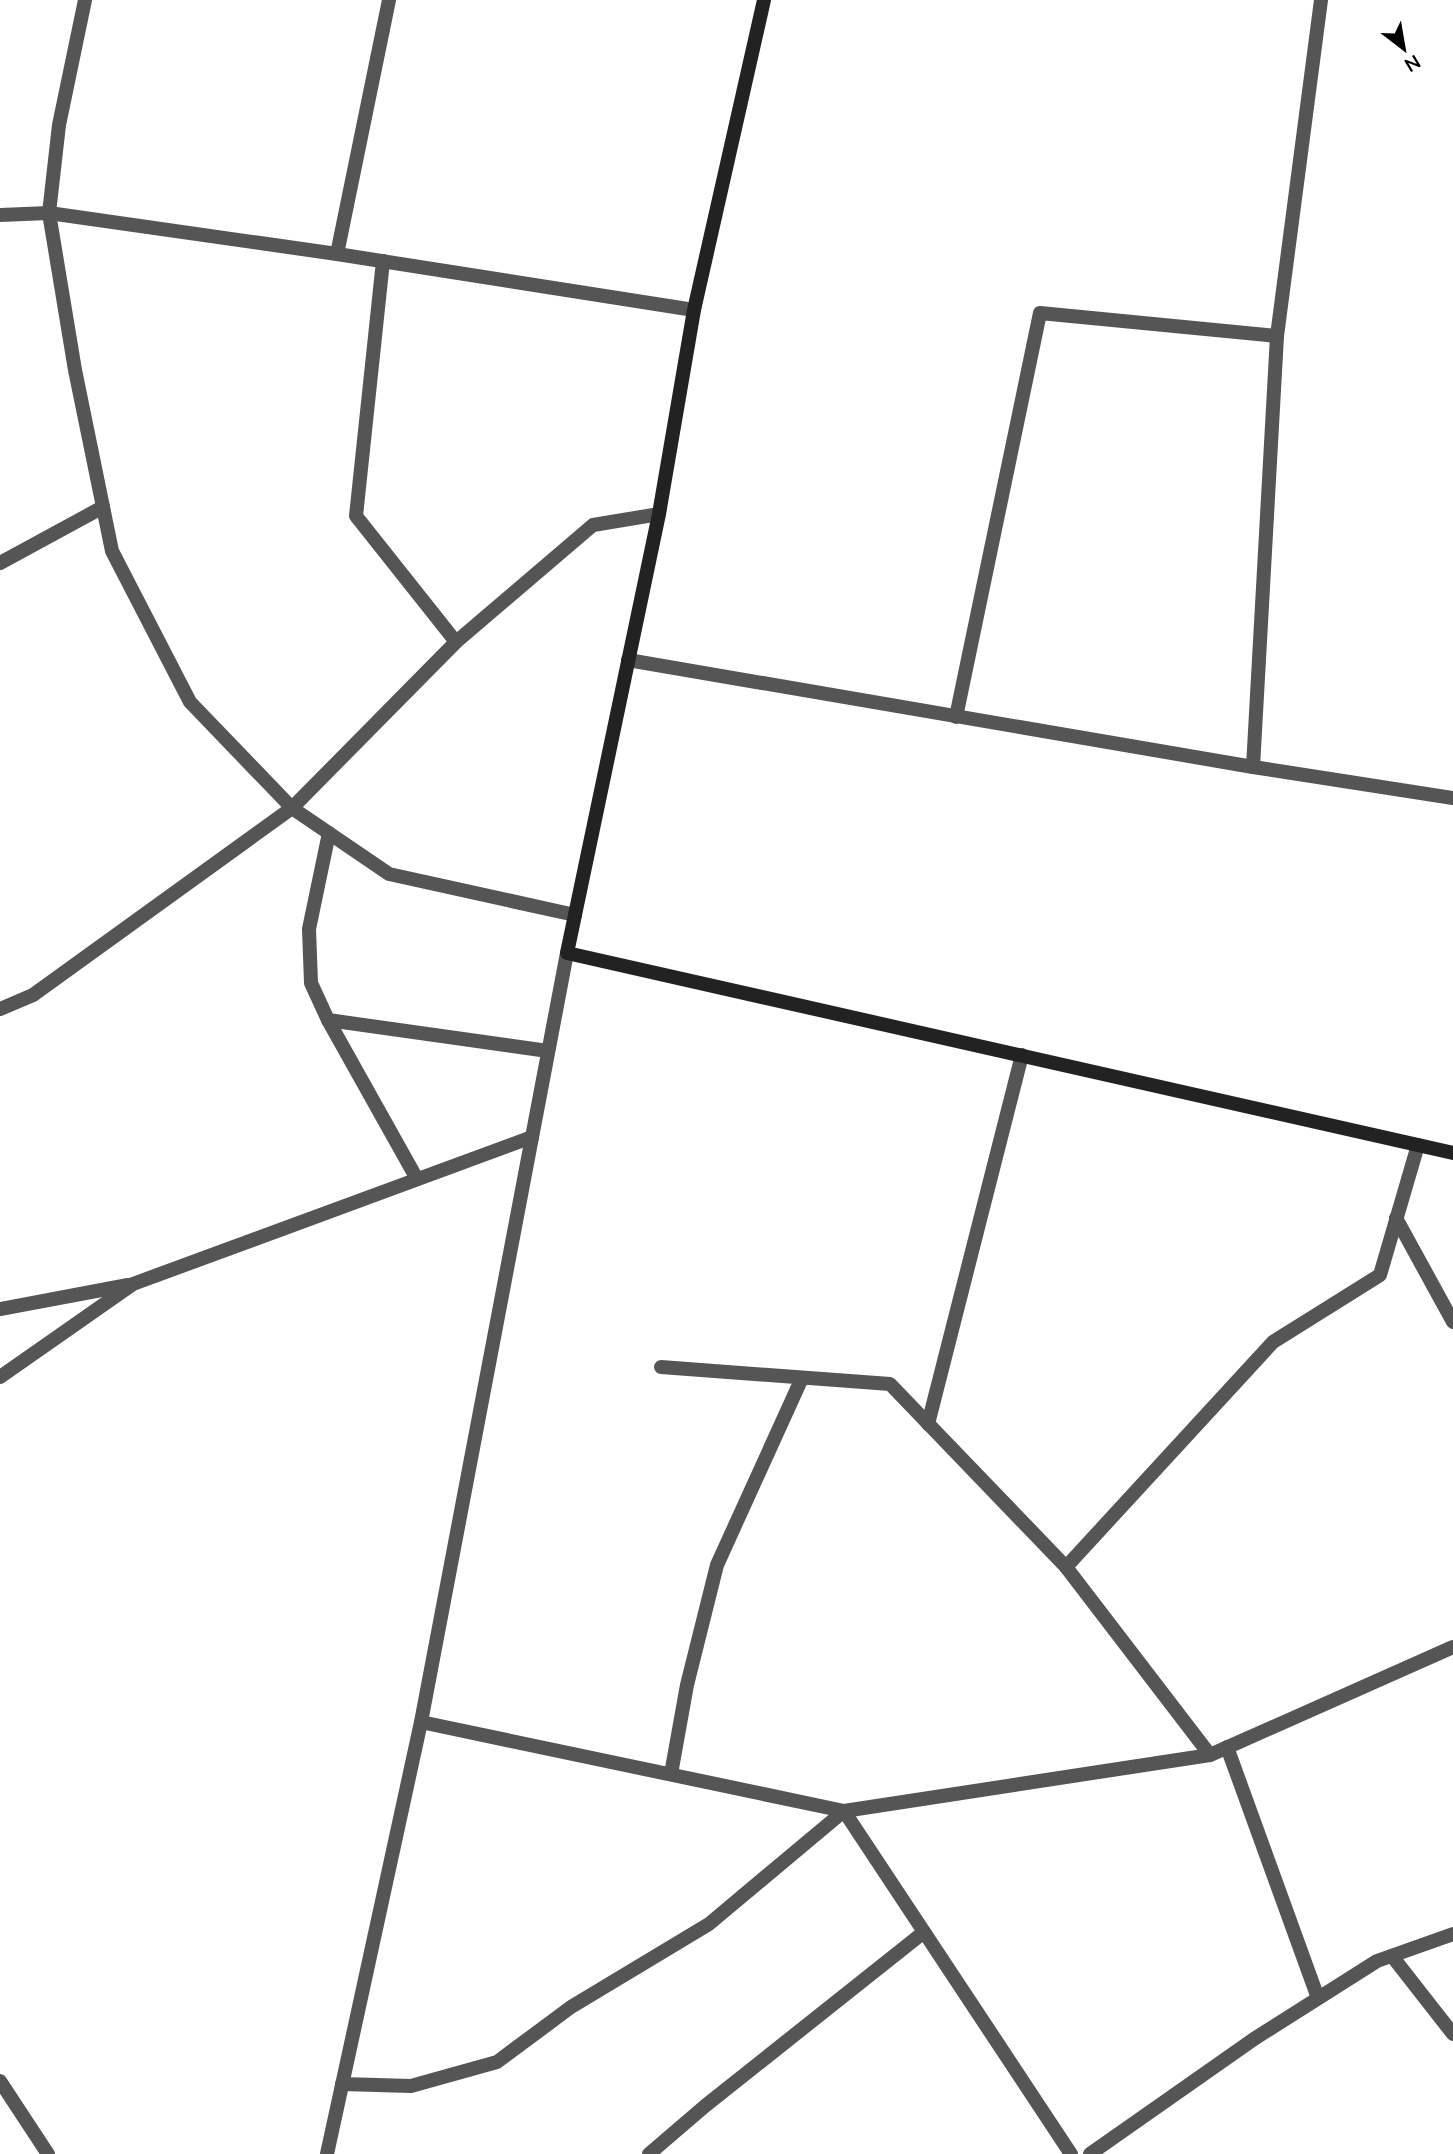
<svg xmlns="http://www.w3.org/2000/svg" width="1453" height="2154" viewBox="0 0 1453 2154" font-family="Mulish,sans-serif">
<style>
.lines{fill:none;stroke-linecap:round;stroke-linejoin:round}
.service{stroke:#555;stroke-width:14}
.minor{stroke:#555;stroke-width:14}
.secondary{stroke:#222;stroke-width:14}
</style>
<rect width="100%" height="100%" fill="#fff"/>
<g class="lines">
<g class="service">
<path d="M329,833L309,929L311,983L328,1020L417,1179"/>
<path d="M328,1020L548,1051"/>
</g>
<g class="minor">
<path d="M85,0L59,125L49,213L75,370L112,551L190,702L292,808L456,642L593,525L659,514"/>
<path d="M0,215L49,213L337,254L694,310"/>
<path d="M337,254L389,0"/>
<path d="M383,261L356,516L456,642"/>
<path d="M0,563L103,507"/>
<path d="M628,660L1253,767L1453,798"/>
<path d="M956,717L1040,313L1277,336"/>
<path d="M1253,767L1277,336L1321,0"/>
<path d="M0,1009L33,995L292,808L389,874L575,915"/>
<path d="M1396,1218L1453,1322"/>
<path d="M0,1309L128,1285"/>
<path d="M661,1367L890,1384L1066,1567"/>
<path d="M0,1377L133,1284L532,1137"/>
<path d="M928,1424L1022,1055"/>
<path d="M421,1722L844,1811"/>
<path d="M1227,1747L1318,1998"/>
<path d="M1210,1755L1066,1567L1273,1342L1380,1275L1418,1145"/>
<path d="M671,1774L687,1685L717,1565L802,1378"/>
<path d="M1392,1956L1453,2034"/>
<path d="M0,2081L48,2154"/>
<path d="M342,2084L411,2086L497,2062L571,2007L709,1924L844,1811"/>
<path d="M327,2154L421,1722L567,953"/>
<path d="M649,2154L705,2106L924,1932"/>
<path d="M1071,2154L844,1811L1210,1755L1453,1647"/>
<path d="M1090,2154L1254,2039L1377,1961L1453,1934"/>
</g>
<path class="secondary" d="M764,0L694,310L659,514L567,953L1453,1153"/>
</g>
<g transform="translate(1404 49) rotate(149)" stroke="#ffffff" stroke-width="5" paint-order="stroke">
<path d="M0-5L12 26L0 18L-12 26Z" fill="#000000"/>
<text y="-10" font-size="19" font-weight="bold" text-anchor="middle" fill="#000000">N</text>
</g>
</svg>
